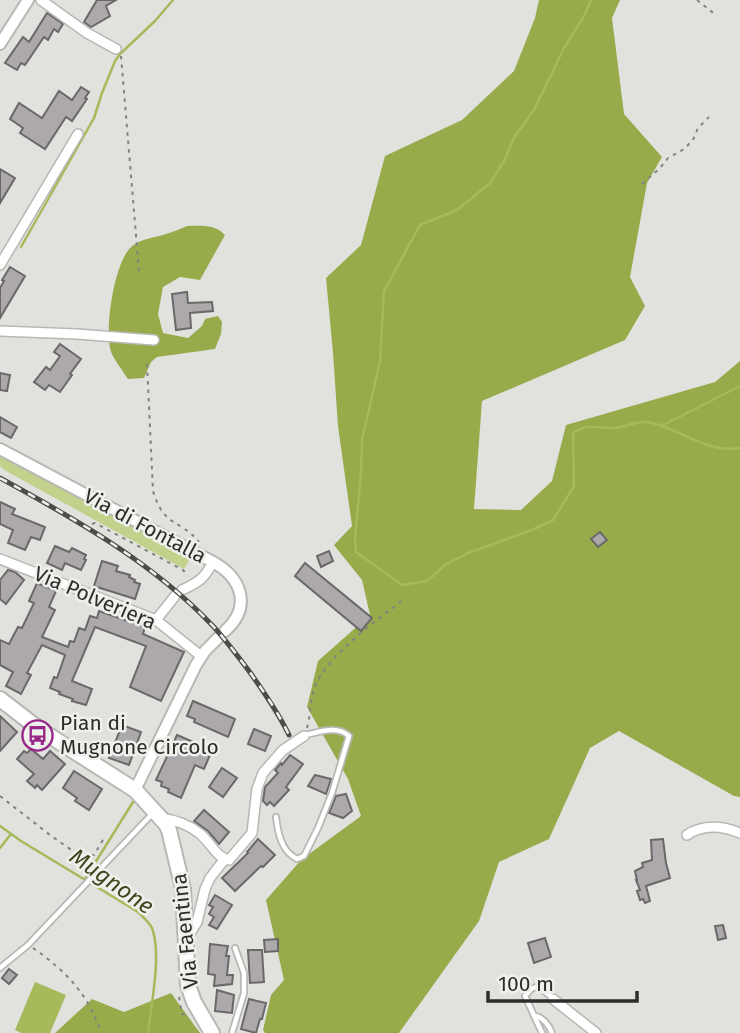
<svg xmlns="http://www.w3.org/2000/svg" width="740" height="1033" viewBox="0 0 740 1033" font-family="'Fira Sans',sans-serif">
<style>
.green{fill:#c2d28d}
.forest{fill:#98ab4b}
.water{fill:#a6ba5b}
.lines{fill:none;stroke-linecap:round;stroke-linejoin:round}
.stream{stroke:#a6ba5b;stroke-width:2.5}
.building{fill:#aca8ab;stroke:#6b686a;stroke-width:2}
.service-casing{stroke:#b7b8b3;stroke-width:8}
.minor-casing{stroke:#b7b8b3;stroke-width:12}
.tertiary-casing{stroke:#b7b8b3;stroke-width:14}
.primary-casing{stroke:#b7b8b3;stroke-width:18}
.path{stroke:#828380;stroke-width:2;stroke-dasharray:3.5 5;stroke-linecap:butt}
.service{stroke:#fff;stroke-width:4.5}
.minor{stroke:#fff;stroke-width:9}
.tertiary{stroke:#fff;stroke-width:10}
.primary{stroke:#fff;stroke-width:14}
.rail-casing{stroke:#4c4c4a;stroke-width:5}
.rail{stroke:#eef0eb;stroke-width:2.5;stroke-dasharray:8;stroke-linecap:butt}
.labels{text-anchor:middle;dominant-baseline:central;stroke-width:5;stroke-linejoin:round;paint-order:stroke}
.street-label{font-size:21px;fill:#2d2d2b;stroke:#eef0eb}
.poi-label{font-size:21px;fill:#2d2d2b;stroke:#eef0eb;text-anchor:start}
.water-label{font-size:23px;font-style:italic;fill:#3e461e;stroke:#eef0eb}
</style>
<rect width="100%" height="100%" fill="#e1e2de"/>
<path class="green" d="M0,454L192,557L184,569L4,470L0,466Z"/>
<g class="forest">
<path d="M539,0H620L612,18L624,114L662,157L647,183L630,277L645,306L625,340L482,401L474,509L521,510L552,481L566,425L715,382L740,361V797L734,796L619,731L590,748L549,839L499,862L479,921L399,1033H265L263,1030L271,995L284,980L266,900L301,860L361,816L348,779L307,707L318,661L370,615L362,580L334,545L352,526L338,426L333,353L326,278L361,245L385,156L462,120L514,71L535,18Z"/>
<path d="M187,226C200,226 215,224 225,235L200,280L180,277L163,287L158,314L163,333L188,338L202,326L205,319L218,316L222,322L221,334L215,349L157,357L151,362L144,378L128,379C123,371 115,361 111,352C104,330 114,263 131,247C141,238 155,238 166,234C173,232 180,229 187,226Z"/>
<path d="M171,993L200,1033H55L92,999L124,1012Z"/>
</g>
<path class="water" d="M35,982L66,995L50,1033H21L15,1030Z"/>
<g class="lines">
<g class="stream">
<path d="M591,0L584,16L564,48L534,110L515,136L504,161L490,183L457,210L420,225L384,291L380,361L362,440L361,473L355,538L356,552L402,585L427,581L445,565L466,554L534,529L553,520L574,486L573,433C589,422 598,429 615,428C626,427 635,421 647,422C679,427 706,454 740,448"/>
<path d="M21,247L94,118L102,93L115,61L120,54L155,21L173,0"/>
<path d="M661,426L740,386"/>
<path d="M0,826L21,841L138,912C143,917 149,922 152,928C162,954 151,1005 148,1033"/>
<path d="M0,848L11,834"/>
<path d="M85,879L133,802"/>
</g>
</g>
<g class="building">
<path d="M97,0H116L106,6L110,16L91,27L84,22Z"/>
<path d="M47,13L63,24L58,32L54,29L48,40L44,37L25,65L21,63L17,70L5,63L23,37L29,42Z"/>
<path d="M81,87L89,92L85,98L87,99L72,121L66,117L45,149L20,133L23,128L10,119L19,103L42,118L59,91L72,100Z"/>
<path d="M0,169L15,178L0,203Z"/>
<path d="M10,267L25,276L0,318V288L4,281L2,280Z"/>
<path d="M187,292L188,303L212,302L213,311L190,313L191,328L176,330L172,294Z"/>
<path d="M60,344L81,359L70,374L72,375L60,392L49,385L45,390L34,382L46,367L50,370L60,356L54,352Z"/>
<path d="M0,373L10,375L7,391L0,390Z"/>
<path d="M0,417L17,427L11,438L0,432Z"/>
<path d="M0,502L15,509L12,514L45,527L40,540L31,537L25,550L8,543L13,530L0,524Z"/>
<path d="M600,532L607,540L598,547L591,539Z"/>
<path d="M55,546L69,552L72,548L86,555L84,559L86,560L81,570L65,563L62,570L47,563Z"/>
<path d="M329,551L333,561L321,567L317,556Z"/>
<path d="M102,561L118,566L116,571L130,575L129,577L135,580L134,582L140,584L135,599L94,586Z"/>
<path d="M305,563L372,618L361,631L295,576Z"/>
<path d="M8,570L15,572L24,580L6,604L0,599V580Z"/>
<path d="M37,583L56,591L49,607L55,610L42,637L68,647L70,641L74,642L79,628L85,630L90,616L97,618L99,611L145,627L143,634L184,652L161,701L130,687L146,646L95,627L72,681L92,689L86,705L72,701L73,699L59,694L60,692L50,688L54,677L57,678L65,655L42,645L27,673L31,675L21,694L6,686L13,672L0,665V640L9,644L18,627L22,628L34,603L29,601Z"/>
<path d="M193,701L235,719L228,737L194,722L195,719L187,716Z"/>
<path d="M0,716L17,732L0,751Z"/>
<path d="M122,725L141,732L129,765L109,758Z"/>
<path d="M254,729L271,736L265,751L248,744Z"/>
<path d="M177,735L212,750L204,769L195,765L181,798L168,792L169,789L161,786L162,782L156,780Z"/>
<path d="M31,749L43,759L50,751L65,764L42,790L37,785L35,788L27,781L34,774L17,759L24,751L27,753Z"/>
<path d="M290,755L303,764L286,787L289,790L274,806L270,802L267,805L263,801L265,787L278,773L275,770L281,763L282,765Z"/>
<path d="M222,768L237,778L223,797L209,787Z"/>
<path d="M74,771L102,789L89,810L75,801L77,798L63,788Z"/>
<path d="M315,775L331,779L326,794L308,786Z"/>
<path d="M346,794L352,811L343,818L329,813L336,796Z"/>
<path d="M204,810L229,832L219,844L208,831L194,821Z"/>
<path d="M258,839L275,855L263,867L261,866L235,891L222,878L248,853L247,852Z"/>
<path d="M663,839L666,863L670,878L646,886L650,901L645,903L643,899L640,900L637,891L640,890L636,880H637L635,871L643,867L642,863L652,860L651,840Z"/>
<path d="M215,895L232,905L217,929L209,925L214,917L209,914L213,907L209,905Z"/>
<path d="M723,925L726,938L718,940L715,926Z"/>
<path d="M545,938L551,957L534,963L528,943Z"/>
<path d="M278,939V951L265,952L264,940Z"/>
<path d="M210,944L228,946L226,956H229L227,975H233L232,984L214,986L215,975L208,974Z"/>
<path d="M248,950H262L264,982L250,983Z"/>
<path d="M9,969L17,975L9,984L2,978Z"/>
<path d="M217,990L234,995L232,1013L215,1011Z"/>
<path d="M249,999L266,1003L262,1019H260L256,1033L241,1029Z"/>
</g>
<g class="lines">
<defs>
<g id="service">
<path d="M276,817C278,833 281,851 297,859L304,856L318,828L332,793L349,736C337,725 320,732 305,735"/>
<path d="M0,968L28,945L152,814"/>
<path d="M534,1016C542,1016 549,1025 552,1033"/>
<path d="M232,1033L244,993V973L235,948"/>
<path d="M542,1033L525,996L531,989L536,987L544,991L553,998"/>
</g>
<g id="minor">
<path d="M41,0L87,33L116,49"/>
<path d="M0,265L78,134"/>
<path d="M0,331L77,334L154,340"/>
<path d="M0,559L156,620L201,656"/>
<path d="M182,590C199,582 204,579 213,562"/>
<path d="M156,620L175,596"/>
<path d="M161,818C175,820 189,825 199,833C210,841 216,858 229,860L252,833L257,789L263,773L283,750L304,736"/>
<path d="M687,835C703,824 723,826 740,833"/>
<path d="M186,940L197,922L205,889L210,878L224,860"/>
<path d="M553,999L596,1033"/>
</g>
<g id="tertiary">
<path d="M0,44L28,0"/>
<path d="M0,449L213,562C242,578 252,607 225,631"/>
<path d="M135,790L196,665L205,651L218,638"/>
</g>
<path id="primary" d="M0,699L39,729L135,790L166,824L169,830L183,889L188,985L194,1002L212,1033"/>
</defs>
<use href="#service" class="service-casing"/>
<use href="#minor" class="minor-casing"/>
<use href="#tertiary" class="tertiary-casing"/>
<use href="#primary" class="primary-casing"/>
<g class="path">
<path d="M697,0L717,16"/>
<path d="M121,56L139,271"/>
<path d="M642,184L660,168L668,158L684,149L693,140L698,128L709,117"/>
<path d="M147,364L153,491C164,528 179,518 199,542"/>
<path d="M92,524L95,523L183,570L188,576"/>
<path d="M307,728C311,714 310,699 315,686C330,653 376,621 404,599"/>
<path d="M0,796L50,835L77,854L94,855L104,838"/>
<path d="M33,948C66,971 89,995 101,1033"/>
<path d="M179,997L182,1014L187,1015"/>
</g>
<use href="#service" class="service"/>
<use href="#minor" class="minor"/>
<use href="#tertiary" class="tertiary"/>
<use href="#primary" class="primary"/>
<defs>
<path id="rail" d="M0,478C75,519 152,562 212,625C225,639 237,655 249,671C264,692 278,712 289,735"/>
</defs>
<use href="#rail" class="rail-casing"/>
<use href="#rail" class="rail"/>
</g>
<defs>
<symbol id="bus-ring" viewBox="-11 -11 22 22"><circle r="9.5" fill="#eef0eb" stroke="#972888" stroke-width="1.5"/><path d="M-5-6H5V4H4V6H2V4H-2V6H-4V4H-5ZM-3.5-4V0h7V-4ZM-3.5 1.2v1.5H-2V1.2ZM2 1.2v1.5H3.5V1.2Z" fill="#972888"/></symbol>
</defs>
<g fill-rule="evenodd">
<use href="#bus-ring" x="20" y="718" width="35" height="35"/>
</g>
<g class="labels">
<g class="street-label">
<text transform="translate(145 526) rotate(28)">Via di Fontalla</text>
<text transform="translate(95 598) rotate(23)">Via Polveriera</text>
<text transform="translate(185 931) rotate(-96)">Via Faentina</text>
</g>
<g class="poi-label">
<text x="60" y="723">Pian di<tspan x="60" dy="24">Mugnone Circolo</tspan></text>
</g>
<g class="water-label">
<text transform="translate(112 881) rotate(35)">Mugnone</text>
</g>
</g>
<path d="M488 991v10h149v-10" fill="none" stroke="#2d2d2b" stroke-width="3.5"/>
<text x="498" y="991" font-size="21" fill="#2d2d2b" stroke="#eef0eb" stroke-width="5" paint-order="stroke">100 m</text>
</svg>
